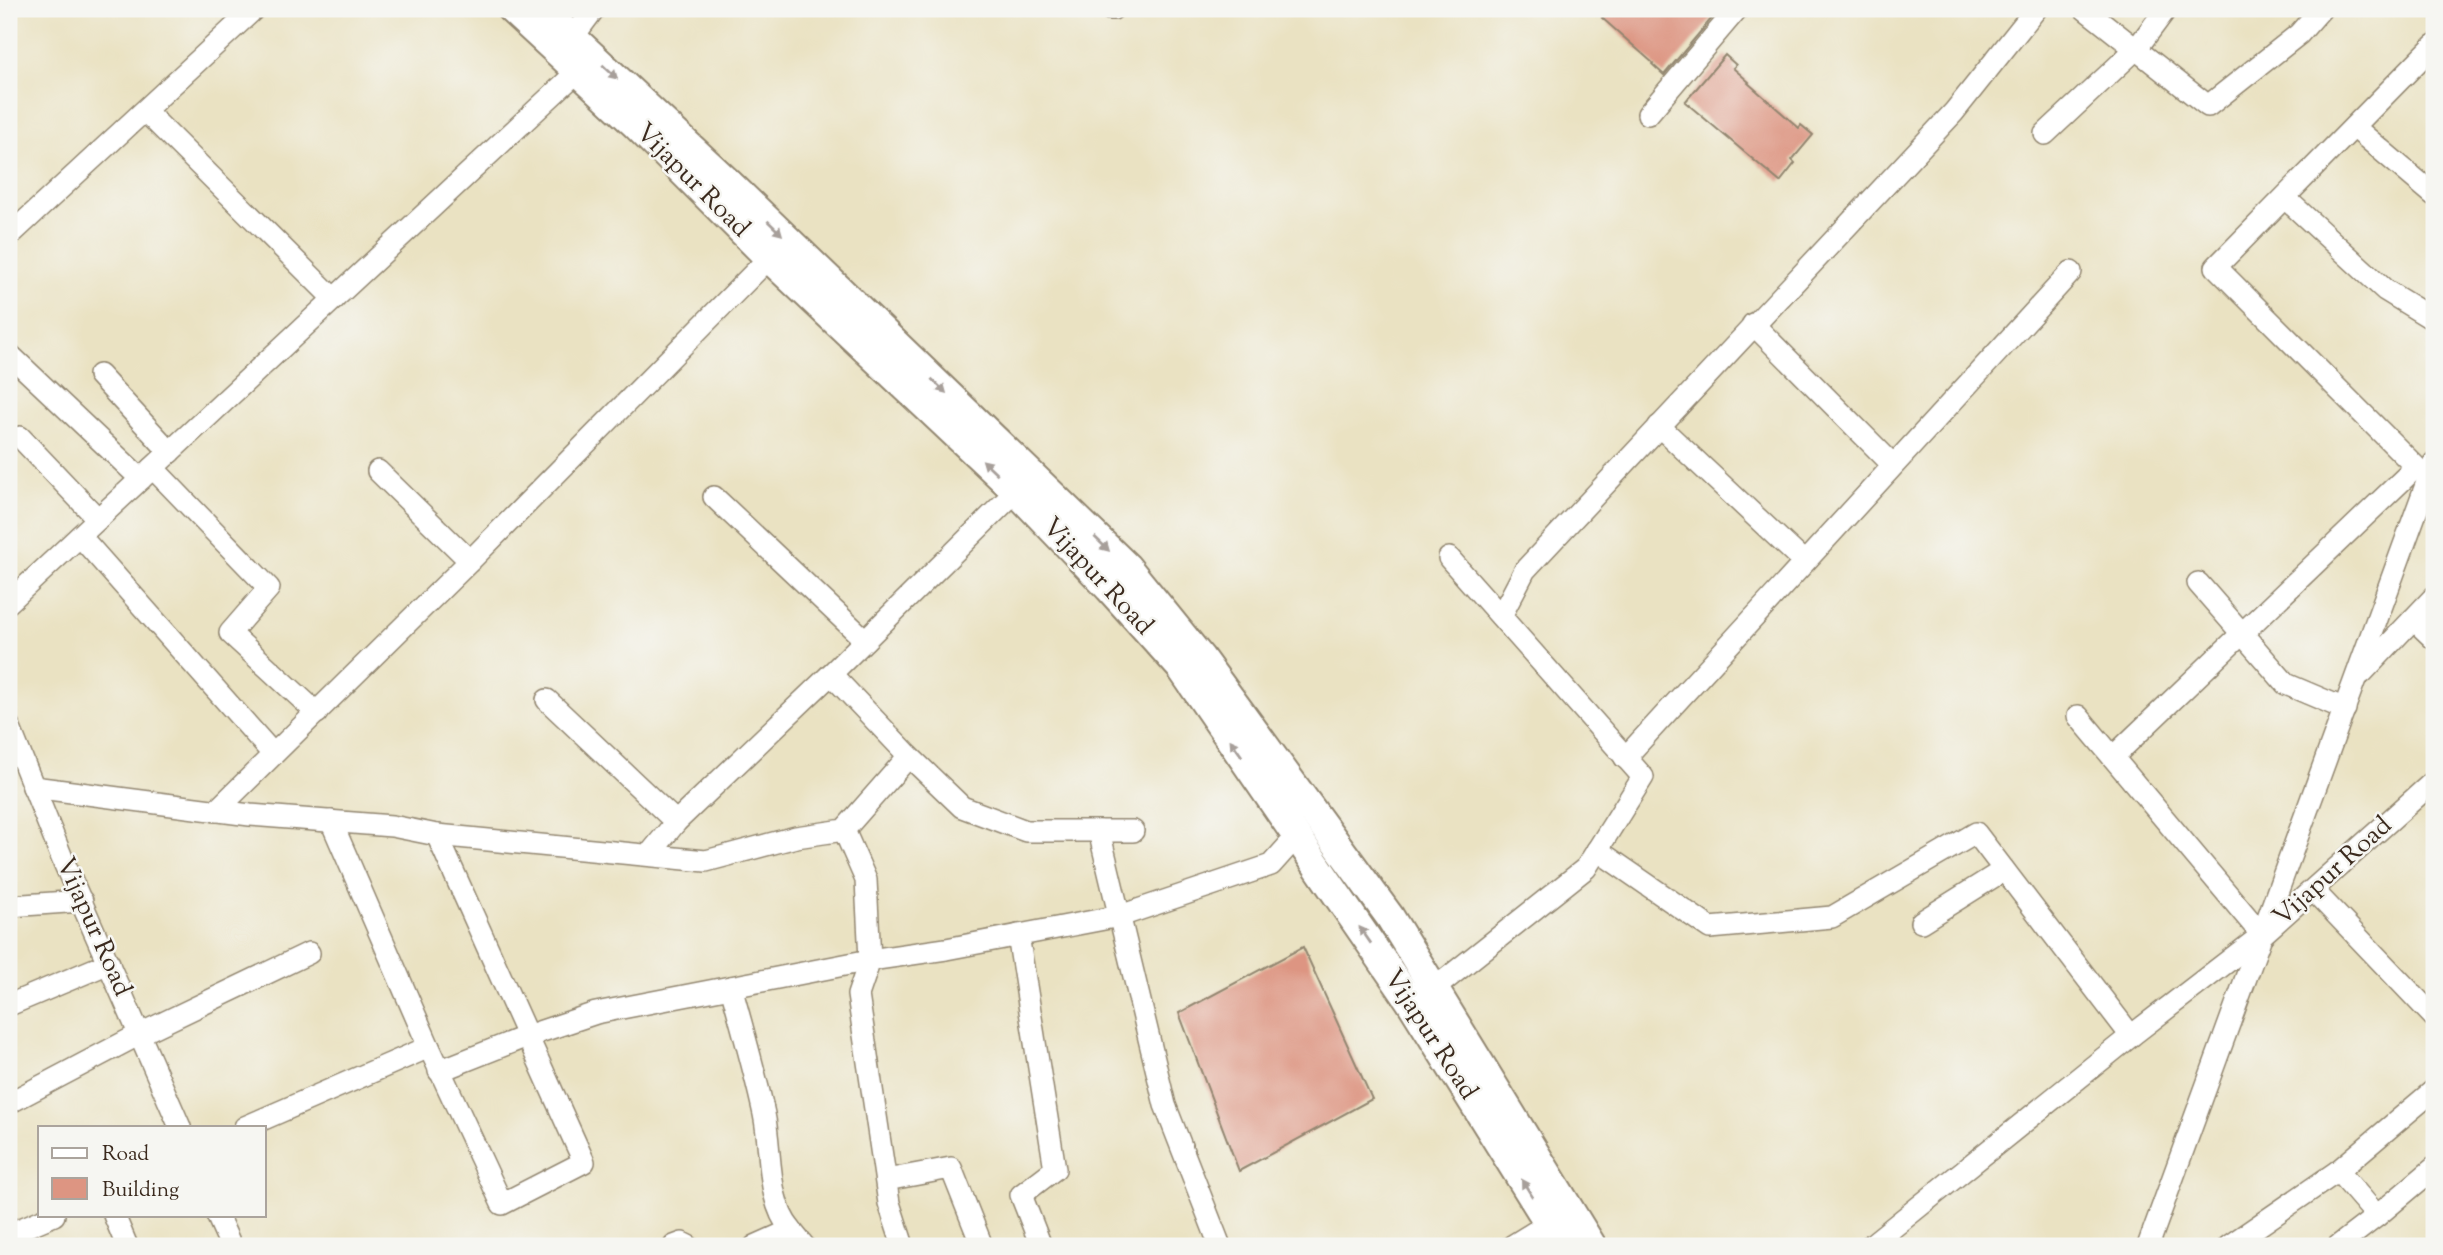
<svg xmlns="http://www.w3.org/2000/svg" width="2443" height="1255" viewBox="0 0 2443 1255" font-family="'Sorts Mill Goudy',serif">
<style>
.building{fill:#dd9582}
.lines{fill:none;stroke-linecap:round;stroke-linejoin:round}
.minor-casing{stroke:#928670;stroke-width:24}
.major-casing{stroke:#928670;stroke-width:32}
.minor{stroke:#fff;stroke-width:21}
.major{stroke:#fff;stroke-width:28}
.oneway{fill:#a79f9a}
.labels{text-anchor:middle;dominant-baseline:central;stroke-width:5;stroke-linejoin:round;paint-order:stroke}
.street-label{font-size:26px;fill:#3b2a1e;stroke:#f6f6f2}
</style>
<rect width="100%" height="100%" fill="#f6f6f2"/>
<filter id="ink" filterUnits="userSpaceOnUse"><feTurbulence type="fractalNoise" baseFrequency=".0143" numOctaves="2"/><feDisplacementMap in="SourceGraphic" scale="14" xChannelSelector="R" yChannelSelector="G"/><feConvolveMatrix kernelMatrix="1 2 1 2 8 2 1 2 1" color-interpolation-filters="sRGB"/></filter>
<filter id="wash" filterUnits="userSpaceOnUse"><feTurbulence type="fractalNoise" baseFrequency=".00686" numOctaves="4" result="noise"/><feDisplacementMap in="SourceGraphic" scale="28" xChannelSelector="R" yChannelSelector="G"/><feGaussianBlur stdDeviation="1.57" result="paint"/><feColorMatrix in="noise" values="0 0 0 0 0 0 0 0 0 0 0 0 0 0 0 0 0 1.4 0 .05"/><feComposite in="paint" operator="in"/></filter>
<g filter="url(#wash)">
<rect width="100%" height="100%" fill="#eae2c2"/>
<g id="blocks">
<g class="building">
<path d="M1610,9H1702L1712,18L1664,75L1652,64L1653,63L1602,18Z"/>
<path d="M1725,55L1736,65L1733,68L1749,82L1748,83L1799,128L1801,125L1813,135L1792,160L1795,163L1780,182L1685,102Z"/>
<path d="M1303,947L1372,1099L1239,1171L1179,1013Z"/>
</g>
</g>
</g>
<g filter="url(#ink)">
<use href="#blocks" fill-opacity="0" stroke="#928670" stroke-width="2"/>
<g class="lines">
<defs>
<g id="minor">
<path d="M1110,9H1113"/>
<path d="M2085,9L2208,106L2299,34L2321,9"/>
<path d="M564,49L594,9"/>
<path d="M145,111L334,299"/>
<path d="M1648,114L1737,9"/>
<path d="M2354,127L2434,195"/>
<path d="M2045,134L2137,48L2166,9"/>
<path d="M2285,198L2385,290L2434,320"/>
<path d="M9,236L254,9"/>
<path d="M1753,324L1893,465"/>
<path d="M9,354L141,479"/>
<path d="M99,375L170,452"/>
<path d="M1659,426L1804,562"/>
<path d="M20,437L98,519"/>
<path d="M153,468L269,588L230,633L317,713"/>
<path d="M378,471L470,561"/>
<path d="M714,497L865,640"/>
<path d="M80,536L273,754"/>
<path d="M2198,583L2286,684L2345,709"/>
<path d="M9,602L577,72"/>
<path d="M1501,616L1525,570L1954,112L2036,9"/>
<path d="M2413,619L2434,639"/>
<path d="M2362,673L2434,597"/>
<path d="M831,674L909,756"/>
<path d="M547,700L676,822"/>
<path d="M2078,716L2262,935"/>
<path d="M9,726L62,858L180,1127"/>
<path d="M2113,757L2416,467L2216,267L2434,45"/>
<path d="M1625,758L2071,272"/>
<path d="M33,787L250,815L392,826L437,835L706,861L796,837L844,830L909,756L962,807L1026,831H1133"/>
<path d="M216,811L470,561L769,258"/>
<path d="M331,821L429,1047L502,1204L584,1162L437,835"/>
<path d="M844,830L866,880L870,960L858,995L889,1203L903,1246"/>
<path d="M1099,831L1165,1105L1220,1246"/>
<path d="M1597,850L1710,928L1832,917L1976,833L2131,1036"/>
<path d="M649,855L676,822L831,674L1016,491"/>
<path d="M2313,890L2434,1017"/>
<path d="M9,906L82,901"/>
<path d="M1921,922L2004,870"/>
<path d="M1018,935L1055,1169L1021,1195L1041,1246"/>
<path d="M731,987C743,1030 755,1072 764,1114C772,1151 766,1200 791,1230"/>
<path d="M1435,988L1586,868L1643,777L1449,558"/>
<path d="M9,1005L109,963"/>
<path d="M439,1071L527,1036L596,1013L870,960L946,949L1120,916L1271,865L1297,836"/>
<path d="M9,1103L140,1034L309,953"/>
<path d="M245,1127L429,1047"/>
<path d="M2338,1171L2377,1216L2434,1168"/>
<path d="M886,1180L951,1168L982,1246"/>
<path d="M114,1215L127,1246"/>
<path d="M217,1215L231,1246"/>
<path d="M9,1234L54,1215"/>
<path d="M674,1246L682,1243L688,1246"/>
<path d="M755,1246L791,1230L804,1246"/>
<path d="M1512,1246L1549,1223"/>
<path d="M1870,1246L2131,1036L2262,935L2434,781"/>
<path d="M2148,1246L2434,463"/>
<path d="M2229,1246L2338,1171L2434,1090"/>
<path d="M2338,1246L2377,1216"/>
</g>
<g id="major">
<path d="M511,9L636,125L769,258L1016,491L1109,588L1181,668L1410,1001L1563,1246"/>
<path d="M542,9L734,188L1127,567L1200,657L1390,917L1592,1246"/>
</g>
</defs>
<use href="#minor" class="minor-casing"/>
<use href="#major" class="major-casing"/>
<use href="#minor" class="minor"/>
<use href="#major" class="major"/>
</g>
<defs><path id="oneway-solid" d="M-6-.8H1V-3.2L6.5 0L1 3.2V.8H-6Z" transform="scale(1.75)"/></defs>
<g class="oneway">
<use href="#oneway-solid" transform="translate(610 72) rotate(43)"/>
<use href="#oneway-solid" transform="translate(775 228) rotate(44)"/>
<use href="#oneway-solid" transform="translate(939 386) rotate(44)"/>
<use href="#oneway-solid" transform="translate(990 467) rotate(-137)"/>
<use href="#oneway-solid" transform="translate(1102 544) rotate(44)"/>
<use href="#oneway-solid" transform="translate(1236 748) rotate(-125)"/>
<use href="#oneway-solid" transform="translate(1365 935) rotate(-125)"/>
<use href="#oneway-solid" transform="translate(1527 1188) rotate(-122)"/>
</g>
</g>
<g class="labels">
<g class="street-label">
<text transform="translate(692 181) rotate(45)">Vijapur Road</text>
<text transform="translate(1097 577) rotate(47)">Vijapur Road</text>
<text transform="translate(2333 872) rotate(-42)">Vijapur Road</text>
<text transform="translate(93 927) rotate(66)">Vijapur Road</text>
<text transform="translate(1430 1035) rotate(57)">Vijapur Road</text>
</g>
</g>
<rect width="2443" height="1255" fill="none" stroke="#f6f6f2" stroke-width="35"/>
<rect x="38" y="1126" width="228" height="91" fill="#f6f6f2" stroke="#aba49d" stroke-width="2"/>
<rect x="52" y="1148" width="35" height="10" fill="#ffffff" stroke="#aba49d" stroke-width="2"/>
<text x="102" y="1160" font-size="21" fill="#3b2a1e">Road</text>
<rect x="52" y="1178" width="35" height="21" fill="#dd9582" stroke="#aba49d" stroke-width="2"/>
<text x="102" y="1196" font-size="21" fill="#3b2a1e">Building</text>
</svg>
